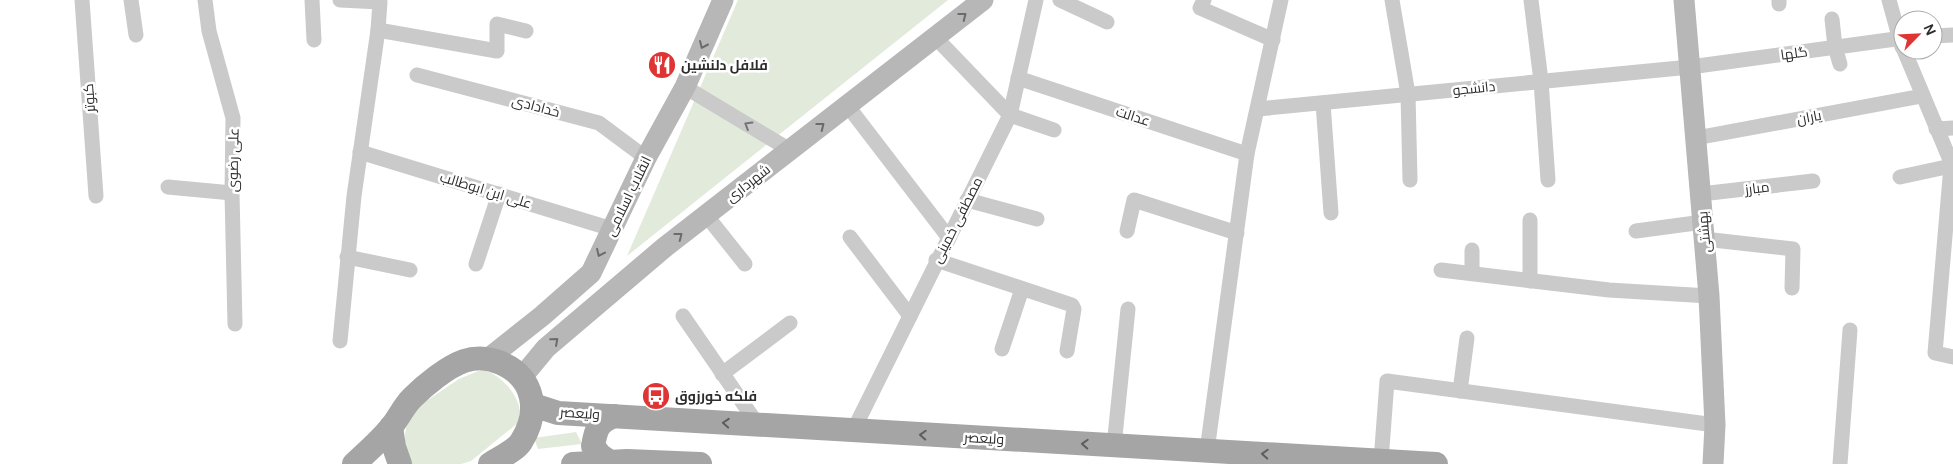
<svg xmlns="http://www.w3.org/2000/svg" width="1953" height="464" viewBox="0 0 1953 464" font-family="'DM Sans',Cairo,sans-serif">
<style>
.green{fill:#e2eadb}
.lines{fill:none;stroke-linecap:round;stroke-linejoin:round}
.street{stroke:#cacaca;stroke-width:15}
.secondary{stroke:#b7b7b7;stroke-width:21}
.primary{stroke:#a5a5a5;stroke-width:24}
.oneway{stroke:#6b6b6b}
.oneway2{stroke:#747474}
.oneway3{stroke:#5d5d5d}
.labels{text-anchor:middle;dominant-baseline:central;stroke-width:5;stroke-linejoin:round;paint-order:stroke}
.street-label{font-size:14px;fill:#2d2d2d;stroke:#fff}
.poi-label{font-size:14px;font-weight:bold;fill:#2d2d2d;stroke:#fff;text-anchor:start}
</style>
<rect width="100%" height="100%" fill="#fff"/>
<g class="green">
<path d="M738,0H948L627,256Z"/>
<path d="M483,369C499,375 514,389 519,406C520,410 519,417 519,422L471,461L461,464H410C401,444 405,432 410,412L459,379Z"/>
<path d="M576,432L582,444L538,449L534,438Z"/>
</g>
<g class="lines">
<g class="street">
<path d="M82,0L96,196"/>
<path d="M131,0L136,35"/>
<path d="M205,0L209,31L233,118L232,193L235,324"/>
<path d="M312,0L314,40"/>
<path d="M340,0L380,2L378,30L354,196L340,341"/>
<path d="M1060,0L1107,22"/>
<path d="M1204,0L1200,8L1273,40"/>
<path d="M1392,0L1408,94L1410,180"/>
<path d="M1531,0L1541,81L1548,180"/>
<path d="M1779,0V4"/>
<path d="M1889,0L1902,47"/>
<path d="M1832,19L1835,47L1840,64"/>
<path d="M378,30L497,51V24L526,31"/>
<path d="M1933,36L1953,35"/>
<path d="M935,37L1010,115L1054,130"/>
<path d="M1904,50L1953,167"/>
<path d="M417,75L599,123L646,158"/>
<path d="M1018,78L1247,154"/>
<path d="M685,87L790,150"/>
<path d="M1323,103L1331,213"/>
<path d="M847,105L949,238"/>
<path d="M1258,109L1690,67L1903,38"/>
<path d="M1936,129L1953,128"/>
<path d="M1696,138L1922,96"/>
<path d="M360,152L612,229"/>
<path d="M1900,177L1951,166L1935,353L1953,357"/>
<path d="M168,187L232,193"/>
<path d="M1701,194L1813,181"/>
<path d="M967,200L1037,219"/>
<path d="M706,215L745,264"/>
<path d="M1127,231L1134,200L1237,233"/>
<path d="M1636,231L1703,222"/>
<path d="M850,237L910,316"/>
<path d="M1704,239L1793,249L1792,288"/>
<path d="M1472,250V273"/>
<path d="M347,257L410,270"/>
<path d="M936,260L1072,305L1074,309L1067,351"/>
<path d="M476,264L499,194"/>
<path d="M1441,270L1609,290L1709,296"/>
<path d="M1530,281V220"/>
<path d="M683,316L758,425"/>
<path d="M1002,349L1022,289"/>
<path d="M722,374L790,323"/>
<path d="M1460,391L1467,338"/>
<path d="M853,431L1010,115L1036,0"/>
<path d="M1114,446L1128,309"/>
<path d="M1207,451L1247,154L1281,0"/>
<path d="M1381,461L1387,381L1715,425"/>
<path d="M1840,464L1850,330"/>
</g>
<g class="secondary">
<path d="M1684,0L1709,296L1715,425L1713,464"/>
<path d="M489,358L542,316L591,273L646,158L685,87L723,0"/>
<path d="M522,377L546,348L665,247L983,0"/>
</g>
<g class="primary">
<path d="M533,405L558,413L1436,464"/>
<path d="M391,427L394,447L400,464"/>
<path d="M610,462L600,455L593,446C596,429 598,422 614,416"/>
<path d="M354,464C367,452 381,440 392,426C399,417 404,406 412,398C425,385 447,367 464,361C476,357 490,358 501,363C535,378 540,412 521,442C515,451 499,458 490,464"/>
<path d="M573,464L627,461L700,464"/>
</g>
</g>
<defs><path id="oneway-chevron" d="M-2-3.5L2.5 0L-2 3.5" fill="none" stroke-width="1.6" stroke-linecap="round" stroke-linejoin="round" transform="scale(1.25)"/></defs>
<g class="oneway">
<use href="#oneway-chevron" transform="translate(963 16) rotate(-38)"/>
<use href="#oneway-chevron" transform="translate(703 45) rotate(114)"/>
<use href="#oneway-chevron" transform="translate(821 126) rotate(-38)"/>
<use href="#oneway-chevron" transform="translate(679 236) rotate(-38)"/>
<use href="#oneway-chevron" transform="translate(600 253) rotate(115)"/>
<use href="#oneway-chevron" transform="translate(555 341) rotate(-41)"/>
</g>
<use class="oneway2" href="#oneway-chevron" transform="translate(748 125) rotate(-149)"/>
<g class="oneway3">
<use href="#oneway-chevron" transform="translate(726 423) rotate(-176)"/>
<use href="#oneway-chevron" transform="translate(923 435) rotate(-177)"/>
<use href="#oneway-chevron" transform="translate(1085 444) rotate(-177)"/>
<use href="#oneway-chevron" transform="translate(1265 454) rotate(-177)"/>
</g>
<defs>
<symbol id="restaurant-disc" viewBox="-11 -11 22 22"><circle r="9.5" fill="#e03334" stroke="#fff"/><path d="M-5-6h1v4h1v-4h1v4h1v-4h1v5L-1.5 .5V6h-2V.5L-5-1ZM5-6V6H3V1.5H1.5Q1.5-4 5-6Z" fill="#fff"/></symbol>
<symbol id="bus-disc" viewBox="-11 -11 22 22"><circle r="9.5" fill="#e03334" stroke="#fff"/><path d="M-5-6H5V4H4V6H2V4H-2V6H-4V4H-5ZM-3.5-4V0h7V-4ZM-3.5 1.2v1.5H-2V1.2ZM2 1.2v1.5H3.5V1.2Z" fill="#fff"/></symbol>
</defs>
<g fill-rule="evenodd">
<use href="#restaurant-disc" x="646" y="49" width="32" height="32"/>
<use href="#bus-disc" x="640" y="380" width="32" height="32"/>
</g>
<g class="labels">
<g class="street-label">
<text transform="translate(1794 53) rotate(-8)">گلها</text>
<text transform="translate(1474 88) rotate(-6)">دانشجو</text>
<text transform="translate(89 98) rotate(-94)">کبوتر</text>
<text transform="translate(536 106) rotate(15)">خدادادی</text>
<text transform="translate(1133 116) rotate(18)">عدالت</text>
<text transform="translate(1809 117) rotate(-11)">یاران</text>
<text transform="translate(233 160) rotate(-89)">علی رضوی</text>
<text transform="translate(748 183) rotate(-38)">شهرداری</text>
<text transform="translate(1757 188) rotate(-7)">مبارز</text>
<text transform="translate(486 190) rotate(17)">علی ابن ابوطالب</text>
<text transform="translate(628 196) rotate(-64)">انقلاب اسلامی</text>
<text transform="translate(957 220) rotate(-63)">مصطفی خمینی</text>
<text transform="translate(1704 232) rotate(-95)">بهشتی</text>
<text transform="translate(580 413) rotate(4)">ولیعصر</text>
<text transform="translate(984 438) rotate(3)">ولیعصر</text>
</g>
<g class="poi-label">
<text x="681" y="65">فلافل دلنشین</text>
<text x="675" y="396">فلکه خورزوق</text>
</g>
</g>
<g transform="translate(1918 35) rotate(66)"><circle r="24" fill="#ffffff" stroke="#ababab"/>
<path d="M0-4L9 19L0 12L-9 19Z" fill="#e03334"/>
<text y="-8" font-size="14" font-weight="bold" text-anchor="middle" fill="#2d2d2d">N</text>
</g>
</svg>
